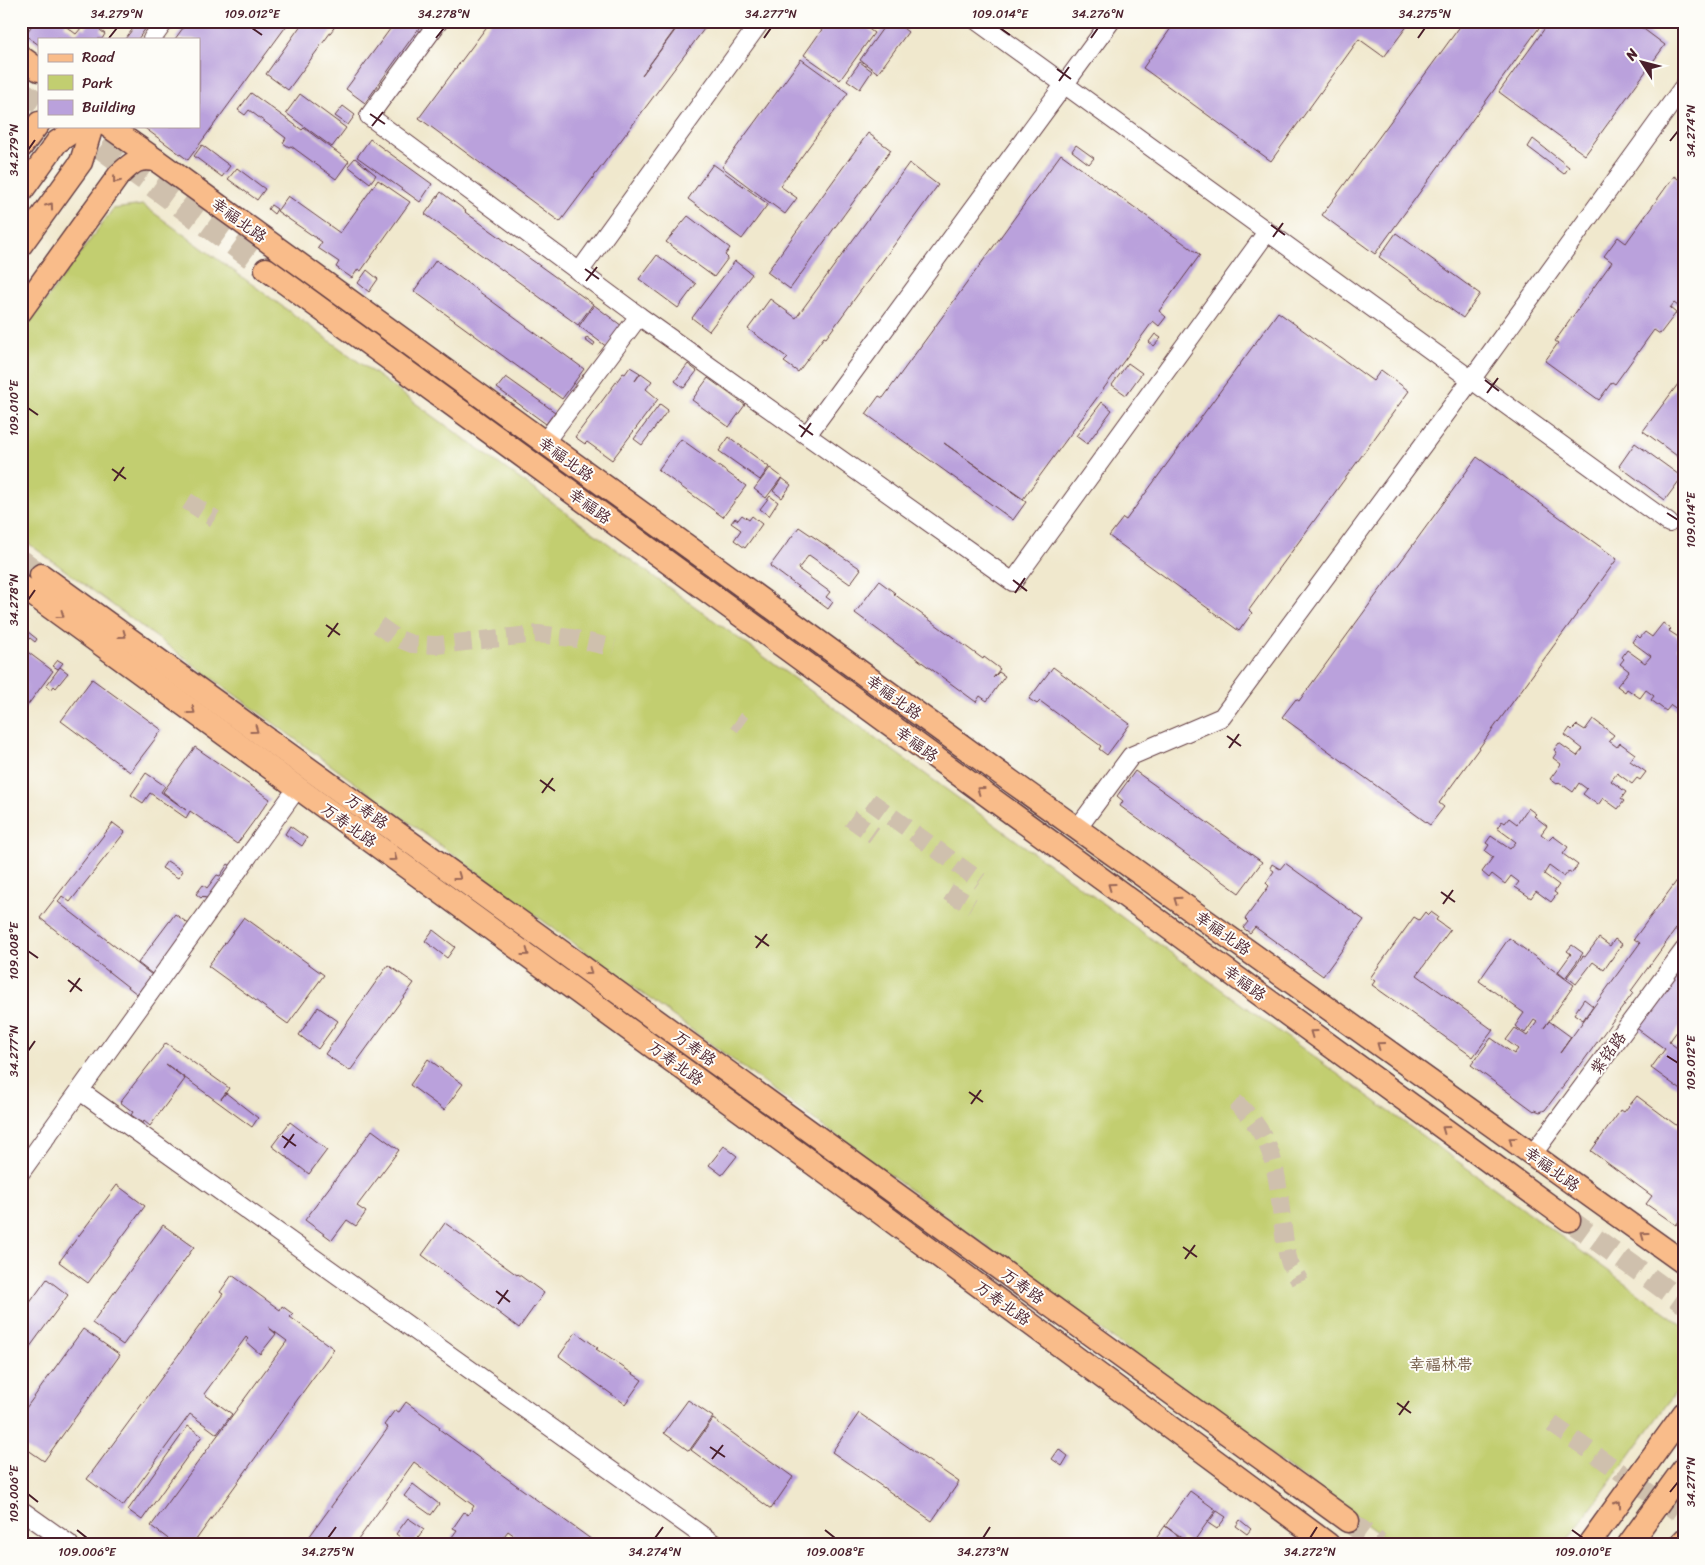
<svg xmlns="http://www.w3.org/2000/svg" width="1705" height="1565" viewBox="0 0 1705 1565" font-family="Sriracha,'LXGW WenKai TC',sans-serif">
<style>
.green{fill:#c2ce70;stroke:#86764e}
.building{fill:#baa1dc}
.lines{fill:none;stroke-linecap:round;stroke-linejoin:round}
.minor-tunnel{stroke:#cfc0ad;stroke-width:18;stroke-dasharray:18 9;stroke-linecap:butt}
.major-tunnel{stroke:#cfc0ad;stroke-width:22;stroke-dasharray:22 11;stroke-linecap:butt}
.minor-casing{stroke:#633d43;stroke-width:20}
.major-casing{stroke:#633d43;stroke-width:25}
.minor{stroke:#fff;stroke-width:18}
.major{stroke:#f9bc8a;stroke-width:22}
.oneway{stroke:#996656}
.ticks{fill:none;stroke:#4a1f2b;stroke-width:2}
.labels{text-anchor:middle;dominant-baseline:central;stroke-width:4;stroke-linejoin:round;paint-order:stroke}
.street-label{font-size:16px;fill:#4a1f2b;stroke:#fdfcf7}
.park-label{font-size:16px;fill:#6e5440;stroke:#fdfcf7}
.neatline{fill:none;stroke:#4a1f2b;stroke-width:2}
.ticks-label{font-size:12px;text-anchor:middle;fill:#4a1f2b}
</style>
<rect width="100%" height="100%" fill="#fdfcf7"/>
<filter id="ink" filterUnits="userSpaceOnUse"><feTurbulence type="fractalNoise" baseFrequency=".02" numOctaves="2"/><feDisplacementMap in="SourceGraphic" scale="10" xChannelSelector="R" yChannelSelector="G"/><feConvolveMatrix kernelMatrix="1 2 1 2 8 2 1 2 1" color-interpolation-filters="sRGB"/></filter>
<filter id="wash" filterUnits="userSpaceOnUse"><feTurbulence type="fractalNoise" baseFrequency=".0096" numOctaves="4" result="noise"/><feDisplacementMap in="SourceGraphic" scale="20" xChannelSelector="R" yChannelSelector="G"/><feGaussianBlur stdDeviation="1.12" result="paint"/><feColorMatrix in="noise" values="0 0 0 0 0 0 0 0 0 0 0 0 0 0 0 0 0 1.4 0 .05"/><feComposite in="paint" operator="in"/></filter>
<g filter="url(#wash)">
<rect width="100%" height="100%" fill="#f0e8cd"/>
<path class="green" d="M143,205L1684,1326V1381L1565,1544H1393L21,538V334L113,209Z"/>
<g id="blocks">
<g class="building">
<path d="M35,21H67L64,25L76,34L82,27L85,29L90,23L88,21H107L100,30L105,34L102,39H39V45L25,35Z"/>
<path d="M139,21H151L138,39H125Z"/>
<path d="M188,21H290L188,160L142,126H199V39H175Z"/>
<path d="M304,21H339L288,90L266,74Z"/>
<path d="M396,21H424L365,103L346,89Z"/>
<path d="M491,21H681L642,75L682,21H710L560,222L419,118Z"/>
<path d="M828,21H858L874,33L840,80L804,55Z"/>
<path d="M888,21H894L908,32L878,73L860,60Z"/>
<path d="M1176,21H1411L1384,57L1359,39L1271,161L1143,68Z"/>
<path d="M1464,21H1544L1375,254L1322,215Z"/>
<path d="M1550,21H1633L1665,45L1585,155L1499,92Z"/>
<path d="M801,59L848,93L780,186L797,198L785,214L722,167Z"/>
<path d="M860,62L872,71L860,89L847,80Z"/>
<path d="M251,93L302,130L304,128L349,161L336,179L291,146L289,147L283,143L286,138L249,110L245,115L238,110Z"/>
<path d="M300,94L346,128L332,147L286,113Z"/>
<path d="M343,106L355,115L348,125L335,116Z"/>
<path d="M868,133L891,150L790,289L767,272Z"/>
<path d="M370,139L432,184L420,202L357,157Z"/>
<path d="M1533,139L1569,167L1564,174L1528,147Z"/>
<path d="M202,145L230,166L222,177L194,156Z"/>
<path d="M1076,145L1094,158L1089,164L1072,151Z"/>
<path d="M1061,154L1200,255L1159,311L1166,317L1159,326L1153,321L1023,499L944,443L1026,502L1013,520L866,414L879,396L883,398Z"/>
<path d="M355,158L376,175L370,183L348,166Z"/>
<path d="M909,163L938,185L826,338L824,337L798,372L784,362L788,358L748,329L770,299L796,318Z"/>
<path d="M713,164L768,204L742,239L688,199Z"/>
<path d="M237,168L265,189L257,200L228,179Z"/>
<path d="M1674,176L1684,183V307L1682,309L1674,303L1670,308L1676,313L1660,334L1654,330L1615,384L1612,382L1599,400L1545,361L1558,343L1555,341L1612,262L1604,256L1618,237L1626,243Z"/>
<path d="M378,180L410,202L361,271L358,269L352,278L336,267L339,262L318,248L322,242L277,211L288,196L340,233Z"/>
<path d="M441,192L466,211L465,212L593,304L578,325L425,214Z"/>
<path d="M271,205L277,209L274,214L268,209Z"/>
<path d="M688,216L730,248L725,255L728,258L714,277L666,242Z"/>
<path d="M1396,233L1480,294L1463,318L1379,257Z"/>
<path d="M657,255L696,284L678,308L639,279Z"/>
<path d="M436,260L584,369L562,399L414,291Z"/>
<path d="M735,261L752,274L709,331L692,318Z"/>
<path d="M367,270L378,279L369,292L358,283Z"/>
<path d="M594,305L622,326L607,347L579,326Z"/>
<path d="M1278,312L1373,381L1381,370L1409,391L1249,610L1252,613L1239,631L1109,536L1123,518L1126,520Z"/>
<path d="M1155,334L1161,338L1154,346L1149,342Z"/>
<path d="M587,337L595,343L593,346L585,340Z"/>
<path d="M1128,363L1142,373L1126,395L1112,385Z"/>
<path d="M688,364L697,371L684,388L675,381Z"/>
<path d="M630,367L640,373L635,381L641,373L652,381L646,389L658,399L612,460L587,442L585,444L575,437L623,373L625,374Z"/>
<path d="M1684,376V461L1643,431Z"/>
<path d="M506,377L555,412L546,424L497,388Z"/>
<path d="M708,378L745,405L729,427L692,400Z"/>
<path d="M1102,402L1112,410L1087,444L1076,436Z"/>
<path d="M660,404L668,410L642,445L634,439Z"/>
<path d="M729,437L769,467L760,480L719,451Z"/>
<path d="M681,439L746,486L723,517L658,470Z"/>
<path d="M1635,443L1682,477L1665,500L1619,466Z"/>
<path d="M1477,457L1617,559L1439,803L1444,807L1430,825L1282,717L1296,699L1299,701Z"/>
<path d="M770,468L782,477L766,498L754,489Z"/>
<path d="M782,478L791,485L782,498L773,491Z"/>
<path d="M770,496L778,502L769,516L760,509Z"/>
<path d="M742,515L749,520L752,516L762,524L745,548L734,540L741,530L731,523L735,518L738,520Z"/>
<path d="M799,527L861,569L850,584L809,555L798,569L830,592L826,597L833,602L828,609L770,566Z"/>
<path d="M879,581L895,593L894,594L983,659L984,657L1000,669L993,678L999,672L1005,676L987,701L980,696L976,702L855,613Z"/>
<path d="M1663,623L1671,629L1669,631L1683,640L1677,648L1684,654V683L1680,688L1684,691V714L1671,705L1666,711L1651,700L1654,696L1646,690L1640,698L1627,689L1625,692L1617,686L1629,671L1620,664L1624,659L1622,657L1627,650L1645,663L1651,656L1632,642L1637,635L1640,638L1645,632L1652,637Z"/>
<path d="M23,628L37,639L35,642L30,638L27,641L21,636Z"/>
<path d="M21,647L53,671L21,714Z"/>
<path d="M58,660L63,663L58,669L53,666Z"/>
<path d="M60,667L68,673L56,688L54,686L51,690L46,686Z"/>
<path d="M1053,667L1130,724L1107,755L1099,749L1101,746L1040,701L1037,704L1029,699Z"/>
<path d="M92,679L162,730L130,772L61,721Z"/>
<path d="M1593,719L1614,735L1609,741L1617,747L1620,743L1635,754L1630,761L1646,772L1640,780L1637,778L1632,784L1617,773L1611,781L1626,792L1621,799L1624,801L1618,809L1603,798L1598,805L1583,794L1587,789L1579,783L1573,792L1559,782L1557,784L1550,779L1561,764L1553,758L1557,752L1554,750L1559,743L1577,756L1583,749L1565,735L1570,728L1572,730L1577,725L1585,730Z"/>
<path d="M195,747L270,799L237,844L190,811L186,818L150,793L143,803L131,795L146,773L165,786L161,792L186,810L163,792Z"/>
<path d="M1135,771L1262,862L1239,893L1120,806L1123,801L1117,796Z"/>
<path d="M1528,808L1536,814L1534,816L1547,826L1541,834L1549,840L1553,836L1568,847L1563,854L1578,865L1572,873L1569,871L1564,877L1549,866L1544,874L1559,885L1554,892L1557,894L1551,902L1536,891L1531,898L1515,887L1519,882L1511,876L1505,884L1492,874L1489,878L1482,872L1493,857L1485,851L1489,845L1486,843L1491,836L1510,849L1516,842L1497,828L1502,821L1505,823L1509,818L1517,824Z"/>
<path d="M113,823L125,832L70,902L62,896L58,902L152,975L137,994L40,918Z"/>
<path d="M290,826L307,838L302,846L285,834Z"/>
<path d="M167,861L183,871L178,878L162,868Z"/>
<path d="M1285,863L1364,920L1323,976L1255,927L1250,933L1243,928L1248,922L1245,919L1269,886L1266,883L1274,871L1270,868L1272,864L1280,869Z"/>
<path d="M228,864L234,868L216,895L205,898L203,896L201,898L196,894L203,885L207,888L217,875L220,876Z"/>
<path d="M1684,871V918L1631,991L1633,993L1579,1067L1578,1066L1545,1110L1540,1112L1535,1110L1534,1111L1471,1065L1491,1038L1514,1054L1518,1049L1506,1040L1515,1028L1527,1036L1537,1022L1534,1020L1525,1033L1515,1026L1524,1013L1479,981L1509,938L1574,985L1544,1028L1549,1021L1571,1037L1560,1053L1640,943L1634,939Z"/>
<path d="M1425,912L1428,915L1431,912L1438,917L1436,920L1450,930L1417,975L1493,1030L1473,1057L1372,985L1375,981L1370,978L1414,917L1419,920Z"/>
<path d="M175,914L193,927L156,977L138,963Z"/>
<path d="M244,917L324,975L288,1024L208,966Z"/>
<path d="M433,930L455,947L447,958L425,941Z"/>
<path d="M1599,938L1610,946L1615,939L1622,944L1604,970L1593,962L1576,984L1567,977L1583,956L1585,957Z"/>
<path d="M1572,945L1583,953L1565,978L1558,972L1571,954L1567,951Z"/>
<path d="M1684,961V1022L1669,1042L1684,1053V1092L1651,1068L1665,1049L1635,1027Z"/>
<path d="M388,965L414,983L350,1071L325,1054Z"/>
<path d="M1584,999L1593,1006L1583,1020L1574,1014Z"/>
<path d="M318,1007L338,1021L318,1049L299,1035Z"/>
<path d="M166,1043L229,1088L221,1099L226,1093L258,1118L252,1127L166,1064L185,1079L150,1126L144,1121L143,1123L131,1115L133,1112L120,1102Z"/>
<path d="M428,1059L463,1084L444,1110L410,1085Z"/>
<path d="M1637,1096L1684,1131V1215L1676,1225L1646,1204L1652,1196L1591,1151L1621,1110L1624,1112Z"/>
<path d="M290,1122L327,1150L309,1174L272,1146Z"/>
<path d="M372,1130L399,1150L357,1206L366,1212L356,1226L347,1220L332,1240L305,1220Z"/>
<path d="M724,1146L737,1156L722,1175L709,1165Z"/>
<path d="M117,1185L145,1206L88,1283L59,1262Z"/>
<path d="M445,1223L517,1275L518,1274L544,1293L519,1328L422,1255Z"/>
<path d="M163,1225L194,1247L123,1345L92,1323Z"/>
<path d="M232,1275L280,1310L282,1306L293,1314L290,1317L334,1349L193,1544H175L151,1526L287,1341L268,1327L276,1334L260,1354L246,1342L248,1339L246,1337L204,1394L232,1414L217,1434L190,1414L123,1506L87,1479L223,1294L220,1292Z"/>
<path d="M47,1279L68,1295L21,1359V1315Z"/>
<path d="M83,1329L120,1355L44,1461L21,1445V1415Z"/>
<path d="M576,1332L598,1348L596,1349L642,1380L625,1404L559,1356Z"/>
<path d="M688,1400L713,1417L689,1451L664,1433Z"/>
<path d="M406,1402L440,1427L439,1429L592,1540L594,1539L601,1544H526L508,1531L498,1544H447L457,1530L453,1528L464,1512L468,1515L474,1506L414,1462L355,1544H304L388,1428L384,1425L395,1410L399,1412Z"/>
<path d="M859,1413L959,1482L932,1521L832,1452Z"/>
<path d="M713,1419L793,1477L771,1509L691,1450Z"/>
<path d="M188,1426L202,1436L142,1520L128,1510Z"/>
<path d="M1059,1449L1068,1456L1062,1466L1052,1459Z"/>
<path d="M413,1484L439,1504L431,1515L404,1496Z"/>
<path d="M1190,1491L1216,1510L1192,1544L1165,1526Z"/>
<path d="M1217,1511L1226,1517L1217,1529L1208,1523Z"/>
<path d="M408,1518L424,1529L413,1544H409L396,1534Z"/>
<path d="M1240,1520L1251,1529L1247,1534L1236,1526Z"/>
<path d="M1165,1526L1182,1539L1179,1544H1152Z"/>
</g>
</g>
</g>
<g filter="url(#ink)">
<use href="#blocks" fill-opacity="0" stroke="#633d43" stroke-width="1"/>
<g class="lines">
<g class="minor-tunnel">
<path d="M187,501L215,519"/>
<path d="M378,625L396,638L412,644L437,645L538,634L572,638L614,648"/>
<path d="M736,720L743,725"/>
<path d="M870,801L980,881"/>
<path d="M850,818L874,835"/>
<path d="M948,892L972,906"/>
<path d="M1235,1102C1274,1136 1277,1171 1282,1220C1284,1233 1285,1248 1289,1261C1291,1268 1297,1275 1300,1282"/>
<path d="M1552,1424L1684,1517"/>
</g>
<g class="major-tunnel">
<path d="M21,91L39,103"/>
<path d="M73,128L266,269"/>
<path d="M21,560L41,575"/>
<path d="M1569,1220L1684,1303"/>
<path d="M1348,1521L1379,1544"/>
</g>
<defs>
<g id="minor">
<path d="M439,21L369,116L639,316L544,443"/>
<path d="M977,21L1669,523"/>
<path d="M152,39L165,21"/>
<path d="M579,272L761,21"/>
<path d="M639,316L1013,582L1267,232"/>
<path d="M807,435L1111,21"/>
<path d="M1077,829L1131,756L1222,717L1471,380L1684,86"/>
<path d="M80,1091L714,1544"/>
<path d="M1532,1155L1684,950"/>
<path d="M21,1172L298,787"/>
<path d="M21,1510L69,1544"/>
</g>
<g id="major">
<path d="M21,57L39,70"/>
<path d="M108,126L156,160L1012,782L1684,1263"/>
<path d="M21,147L39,123"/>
<path d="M21,192L57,142L81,126"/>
<path d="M21,245L81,162L92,126"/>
<path d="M266,269L1569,1220"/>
<path d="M21,311L119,175C133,162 137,157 156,160"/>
<path d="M41,575L1348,1521"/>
<path d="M21,586L882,1214L1328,1544"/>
<path d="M1589,1544L1684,1413"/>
<path d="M1629,1544L1684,1468"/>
<path d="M1681,1544L1684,1540"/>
</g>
</defs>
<use href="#minor" class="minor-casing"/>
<use href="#major" class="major-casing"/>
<use href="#minor" class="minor"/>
<use href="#major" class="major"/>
</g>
<defs><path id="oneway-chevron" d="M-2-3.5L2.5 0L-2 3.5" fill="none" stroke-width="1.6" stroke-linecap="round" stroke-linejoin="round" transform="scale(1.25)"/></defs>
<g class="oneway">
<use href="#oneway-chevron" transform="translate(116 180) rotate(128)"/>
<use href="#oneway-chevron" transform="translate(50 206) rotate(-54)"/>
<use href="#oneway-chevron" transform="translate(61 615) rotate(36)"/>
<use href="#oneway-chevron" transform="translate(123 635) rotate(36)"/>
<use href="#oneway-chevron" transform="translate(192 711) rotate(36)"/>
<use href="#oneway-chevron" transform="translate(255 730) rotate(36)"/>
<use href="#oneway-chevron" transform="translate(980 790) rotate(-144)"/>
<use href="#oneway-chevron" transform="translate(394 858) rotate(36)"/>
<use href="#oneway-chevron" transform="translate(458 877) rotate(36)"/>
<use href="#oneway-chevron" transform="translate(1111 886) rotate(-144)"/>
<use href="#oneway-chevron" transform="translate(1177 900) rotate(-145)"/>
<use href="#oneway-chevron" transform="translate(526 953) rotate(36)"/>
<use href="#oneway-chevron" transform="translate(589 972) rotate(36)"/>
<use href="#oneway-chevron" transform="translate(1313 1033) rotate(-144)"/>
<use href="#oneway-chevron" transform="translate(1380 1045) rotate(-144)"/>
<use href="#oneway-chevron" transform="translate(1445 1129) rotate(-144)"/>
<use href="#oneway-chevron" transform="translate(1512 1140) rotate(-144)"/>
<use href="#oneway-chevron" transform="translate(1644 1235) rotate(-144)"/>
<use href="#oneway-chevron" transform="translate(1618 1504) rotate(-54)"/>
</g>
</g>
<path class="ticks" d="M252,28L262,35M1000,28L1010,35M109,38L117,28M436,38L444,28M764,38L771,28M1091,38L1098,28M1418,38L1425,28M1057,69L1071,79M1059,81L1069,67M370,114L385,124M372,126L383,112M1670,141L1678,131M28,150L35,140M1271,225L1285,235M1273,237L1283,223M585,269L599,279M586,281L597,267M1485,380L1499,391M1487,393L1498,378M28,408L38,415M799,425L813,435M801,437L811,423M112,469L126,479M114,481L124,467M1667,513L1678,520M1013,580L1027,591M1015,593L1025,578M28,600L35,590M326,625L340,635M328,637L338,623M1227,736L1241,746M1229,748L1239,734M540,780L555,791M542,793L553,778M1441,892L1455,902M1443,904L1453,890M755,936L769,946M756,948L767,934M28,951L38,958M68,980L82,991M70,992L80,978M28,1051L35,1041M1667,1056L1678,1063M969,1092L983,1102M971,1104L981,1090M282,1136L296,1146M284,1148L294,1134M1183,1247L1197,1257M1185,1259L1195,1245M496,1291L510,1302M498,1304L508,1290M1397,1403L1411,1413M1399,1415L1409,1401M710,1447L725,1457M712,1459L723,1445M1670,1492L1678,1482M28,1494L38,1502M77,1530L87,1538M825,1530L835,1538M1572,1530L1583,1538M328,1538L336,1527M655,1538L663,1527M983,1538L990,1527M1310,1538L1317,1527"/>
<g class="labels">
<g class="street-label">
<text transform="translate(239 220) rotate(36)">幸福北路</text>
<text transform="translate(566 459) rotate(36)">幸福北路</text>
<text transform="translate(590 506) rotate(36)">幸福路</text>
<text transform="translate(894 697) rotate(36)">幸福北路</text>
<text transform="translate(917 744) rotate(36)">幸福路</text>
<text transform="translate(367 811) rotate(36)">万寿路</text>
<text transform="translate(349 825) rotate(36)">万寿北路</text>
<text transform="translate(1223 933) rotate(35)">幸福北路</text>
<text transform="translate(1245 983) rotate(36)">幸福路</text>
<text transform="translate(695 1048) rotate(36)">万寿路</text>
<text transform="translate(1608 1053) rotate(-54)">紫铭路</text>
<text transform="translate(676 1063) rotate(36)">万寿北路</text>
<text transform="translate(1552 1169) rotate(36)">幸福北路</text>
<text transform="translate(1023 1286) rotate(36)">万寿路</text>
<text transform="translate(1003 1303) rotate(36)">万寿北路</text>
</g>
<g class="park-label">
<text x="1441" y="1364">幸福林带</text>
</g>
</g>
<rect width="1705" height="1565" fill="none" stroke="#fdfcf7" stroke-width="55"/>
<rect x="38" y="38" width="162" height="90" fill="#fdfcf7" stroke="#b5a4a5"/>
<rect x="48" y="54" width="25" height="8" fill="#f9bc8a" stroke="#b5a4a5"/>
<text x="82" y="62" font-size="15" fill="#4a1f2b">Road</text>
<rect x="48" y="75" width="25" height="15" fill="#c2ce70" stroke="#b5a4a5"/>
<text x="82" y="88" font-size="15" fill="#4a1f2b">Park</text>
<rect x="48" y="100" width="25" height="15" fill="#baa1dc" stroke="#b5a4a5"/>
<text x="82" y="112" font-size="15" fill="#4a1f2b">Building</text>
<g transform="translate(1642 62) rotate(306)" stroke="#fdfcf7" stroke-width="4" paint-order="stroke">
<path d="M0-4L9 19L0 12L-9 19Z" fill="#4a1f2b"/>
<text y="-8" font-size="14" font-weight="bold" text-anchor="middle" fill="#4a1f2b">N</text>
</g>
<rect x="28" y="28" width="1650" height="1510" class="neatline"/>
<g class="ticks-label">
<text x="117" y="18">34.279°N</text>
<text x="252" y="18">109.012°E</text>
<text x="444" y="18">34.278°N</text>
<text x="771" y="18">34.277°N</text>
<text x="1000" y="18">109.014°E</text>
<text x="1098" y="18">34.276°N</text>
<text x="1425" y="18">34.275°N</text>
<text transform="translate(1691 131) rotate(-90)" y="4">34.274°N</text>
<text transform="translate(14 150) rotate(-90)" y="4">34.279°N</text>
<text transform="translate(14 408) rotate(-90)" y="4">109.010°E</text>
<text transform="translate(1691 520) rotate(-90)" y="4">109.014°E</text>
<text transform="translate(14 600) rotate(-90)" y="4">34.278°N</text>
<text transform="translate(14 951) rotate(-90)" y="4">109.008°E</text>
<text transform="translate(14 1051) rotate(-90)" y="4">34.277°N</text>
<text transform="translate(1691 1063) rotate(-90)" y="4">109.012°E</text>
<text transform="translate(1691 1482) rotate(-90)" y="4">34.271°N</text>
<text transform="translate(14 1494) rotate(-90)" y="4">109.006°E</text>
<text x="87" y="1556">109.006°E</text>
<text x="328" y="1556">34.275°N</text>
<text x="655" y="1556">34.274°N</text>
<text x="835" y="1556">109.008°E</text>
<text x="983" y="1556">34.273°N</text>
<text x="1310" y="1556">34.272°N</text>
<text x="1583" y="1556">109.010°E</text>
</g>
</svg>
